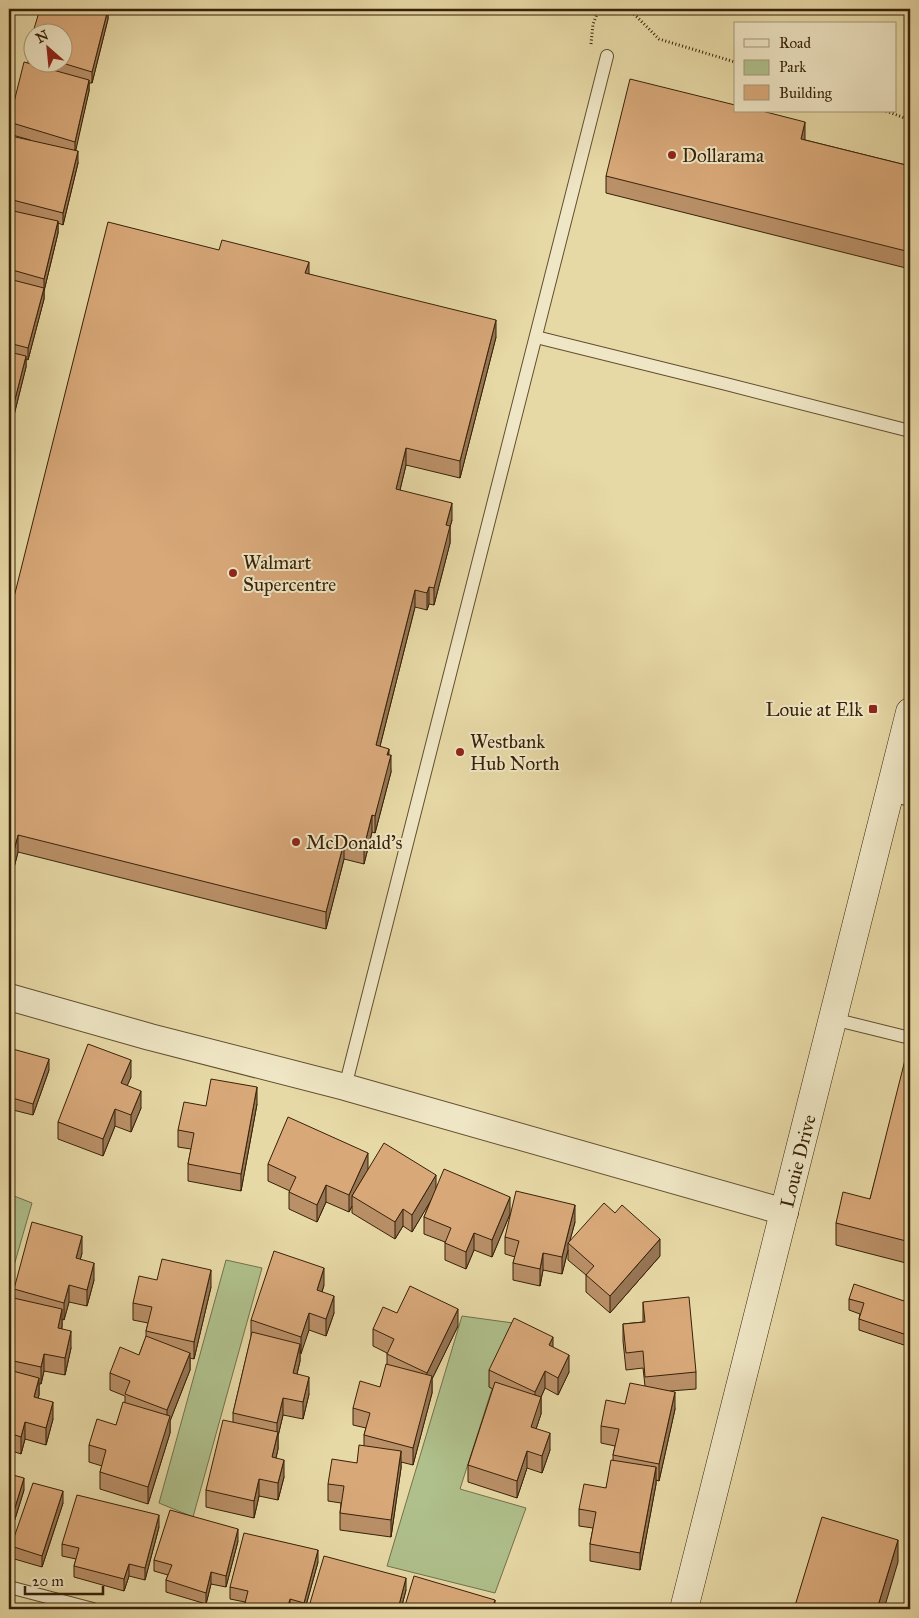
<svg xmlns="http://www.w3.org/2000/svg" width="919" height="1618" viewBox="0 0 919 1618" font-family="'IM FELL Great Primer',serif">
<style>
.green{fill:#afc08c;stroke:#73704a}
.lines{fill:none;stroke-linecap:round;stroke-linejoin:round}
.lane-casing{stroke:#634f30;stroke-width:14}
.street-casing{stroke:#634f30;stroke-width:28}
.secondary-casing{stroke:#372108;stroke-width:29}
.path{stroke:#372108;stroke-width:3;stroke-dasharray:1 2.5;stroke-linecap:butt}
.lane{stroke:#efe6c5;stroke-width:12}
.street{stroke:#efe6c5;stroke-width:26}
.secondary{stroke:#efe6c5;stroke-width:28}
.wall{fill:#ba9068;stroke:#372108}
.shaded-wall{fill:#977655;stroke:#372108}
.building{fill:#d8a879;stroke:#372108}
.poi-dot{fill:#8f2418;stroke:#efe6c5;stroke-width:2}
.labels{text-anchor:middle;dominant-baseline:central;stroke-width:4;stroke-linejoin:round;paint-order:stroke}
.poi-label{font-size:19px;fill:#372108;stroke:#efe6c5;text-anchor:start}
.street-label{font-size:19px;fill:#372108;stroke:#efe6c5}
</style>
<rect width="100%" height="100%" fill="#e7d9a6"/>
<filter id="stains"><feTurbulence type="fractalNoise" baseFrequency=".004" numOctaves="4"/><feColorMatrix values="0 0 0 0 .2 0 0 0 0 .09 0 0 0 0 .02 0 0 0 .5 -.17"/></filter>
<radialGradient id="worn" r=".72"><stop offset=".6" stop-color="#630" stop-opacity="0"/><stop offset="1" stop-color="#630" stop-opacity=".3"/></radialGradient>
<g class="green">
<path d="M9,1194L32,1203L9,1283Z"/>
<path d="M226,1260L262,1268L193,1517L159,1503Z"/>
<path d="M462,1316L513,1323L460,1489L526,1508L495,1593L387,1566Z"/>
</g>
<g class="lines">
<defs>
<g id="lane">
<path d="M536,337L726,384L910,431"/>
<path d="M890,795L910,800"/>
<path d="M833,1019L910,1038"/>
<path d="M345,1087L607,56"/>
<path d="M9,1587L93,1609"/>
</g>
<path id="street" d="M9,997L150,1037L345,1087L785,1212"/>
<path id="secondary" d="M684,1609L910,712"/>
</defs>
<use href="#lane" class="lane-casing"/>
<use href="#street" class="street-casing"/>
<use href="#secondary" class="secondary-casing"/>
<g class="path">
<path d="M629,9L659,39L735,62"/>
<path d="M591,44L593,24L599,9"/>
<path d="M886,111L910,120"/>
</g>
<use href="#lane" class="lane"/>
<use href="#street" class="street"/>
<use href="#secondary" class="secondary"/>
</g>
<g class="wall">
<path d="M108,9V19L92,83H89V91L75,150L78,163L63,225L58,223V233L44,291V299L28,360L26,359V367L10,431H9V439V144L30,140L9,134V122L28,63V54L32,36V62H62Z"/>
<path d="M805,140L910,166V269L606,193V176Z"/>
<path d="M309,274L496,337L460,478L406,465L400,490L452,520L450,527V543L434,605L429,604L427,610L415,607L380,746L389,755L391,772L375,833L372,832L364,864L344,859L326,929L18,852L9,887V617Z"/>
<path d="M9,1048L49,1070L33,1115L9,1109Z"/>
<path d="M910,1049V1264L836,1245V1223L870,1199Z"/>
<path d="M131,1077L127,1085L141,1108L131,1132L115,1126L103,1156L58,1139V1122Z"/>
<path d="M257,1104L241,1191L188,1181V1164L191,1149L178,1147V1130L206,1106Z"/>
<path d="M268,1164L368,1169L436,1189L510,1214L492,1257L474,1250L466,1269L445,1260V1242L424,1234V1217L431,1200L412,1232L403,1226L395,1239L352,1213V1206L349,1212L326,1202L317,1222L289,1209V1192L290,1191L268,1181Z"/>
<path d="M575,1222L570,1240L660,1256L610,1313L586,1292V1275L568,1260V1250L562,1274L543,1270L540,1286L513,1280V1263L515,1257L505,1254V1237Z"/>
<path d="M82,1253L80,1260L94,1280L87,1306L69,1302L64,1320L62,1319V1329L71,1348L65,1375L44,1371L41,1384H39V1395L38,1398L53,1419L46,1445L25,1439L21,1454L9,1450V1297L14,1298V1289Z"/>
<path d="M157,1280L211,1287L194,1359L190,1358V1370L170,1421V1433L148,1504L100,1489V1472L102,1466L89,1462V1445L116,1425L125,1402V1396L110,1390V1373L139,1355L146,1337V1331L148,1323L133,1320V1303Z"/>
<path d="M324,1285L322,1292L334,1313L326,1336L309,1330L300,1353V1361L297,1374L309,1394L303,1419L283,1415L278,1436V1449L276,1458L284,1477L278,1500L259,1496L254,1518L206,1507V1490L233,1422V1413L251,1337V1320Z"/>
<path d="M849,1299L910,1303V1347L859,1330V1319L860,1314L849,1310Z"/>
<path d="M643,1302L696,1372V1389L670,1391L675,1409L659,1481L656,1480V1484L640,1570L590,1561V1544L593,1528L579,1526V1509L606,1488L613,1460V1455L615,1446L601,1443V1426L645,1386L643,1368L626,1370L623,1341V1324L643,1322Z"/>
<path d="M397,1313L458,1326L432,1379V1393L413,1465L401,1462V1468L391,1537L340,1530V1513L341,1503L328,1501V1484L357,1463L364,1446V1435L366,1428L353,1425V1408L380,1387L387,1364V1353L373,1346V1329Z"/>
<path d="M553,1347L569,1372L558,1395L545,1388L541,1397V1414L536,1429L550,1450L542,1473L527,1468L517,1498L468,1482V1465L493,1389L489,1387V1370Z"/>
<path d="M9,1474L24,1490L10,1535H9Z"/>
<path d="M63,1503L42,1567L11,1558V1546Z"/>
<path d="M159,1527L145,1580L129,1576L124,1591L74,1577V1566L76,1559L62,1556V1544Z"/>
<path d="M238,1541L226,1587L211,1584L206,1604L166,1592V1580L168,1575L154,1571V1560Z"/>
<path d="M318,1562L305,1609H245V1602L230,1599V1587Z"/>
<path d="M406,1590L401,1609H310V1603Z"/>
</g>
<g class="shaded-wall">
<path d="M108,9V19L92,83V72Z"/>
<path d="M89,80V91L75,154V142Z"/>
<path d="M805,122V139L801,156V139Z"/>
<path d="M78,151V163L63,225V213Z"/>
<path d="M58,221V233L44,291V279Z"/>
<path d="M309,262V279L305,273Z"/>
<path d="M44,288V299L28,360V348Z"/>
<path d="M496,320V337L460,478V461Z"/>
<path d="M26,356V367L10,431V419Z"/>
<path d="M406,448V465L396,506V489Z"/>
<path d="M452,503V520L450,527V543L434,605V588L446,525Z"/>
<path d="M429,587V604L427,610V593Z"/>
<path d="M415,590V607L376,762V745Z"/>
<path d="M389,749V763L391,755V772L375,833V816Z"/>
<path d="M372,815V832L364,864V847Z"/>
<path d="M18,835V852L9,887V870Z"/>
<path d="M344,842V859L326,929V912Z"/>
<path d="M49,1059V1070L33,1115V1104Z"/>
<path d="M131,1060V1077L121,1100V1083Z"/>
<path d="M257,1087V1104L241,1191V1174Z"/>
<path d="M141,1091V1108L131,1132V1115Z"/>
<path d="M115,1109V1126L103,1156V1139Z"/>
<path d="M368,1153V1170L352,1196V1206L349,1212V1195Z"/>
<path d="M436,1175V1192L412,1232V1215Z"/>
<path d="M326,1185V1202L317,1222V1205Z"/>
<path d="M510,1197V1214L492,1257V1240Z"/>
<path d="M575,1205V1222L569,1244L568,1243V1250L562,1274V1257Z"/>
<path d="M403,1209V1226L395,1239V1222Z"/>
<path d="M474,1233V1250L466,1269V1252Z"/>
<path d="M82,1236V1253L76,1275V1258Z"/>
<path d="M660,1239V1256L610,1313V1296Z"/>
<path d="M543,1253V1270L540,1286V1269Z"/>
<path d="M94,1263V1280L87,1306V1290Z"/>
<path d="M324,1268V1285L317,1307V1290Z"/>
<path d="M211,1270V1287L194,1359V1342Z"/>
<path d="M69,1285V1302L64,1320V1303Z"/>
<path d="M334,1296V1313L326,1336V1319Z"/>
<path d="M62,1309V1326L58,1345V1328Z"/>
<path d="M458,1309V1326L432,1379V1393L413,1465V1448L427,1390V1373Z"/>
<path d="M309,1313V1330L301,1354V1337Z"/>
<path d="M71,1331V1348L65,1375V1358Z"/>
<path d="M553,1337V1354L549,1345Z"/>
<path d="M300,1344V1361L293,1390V1373Z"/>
<path d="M190,1353V1370L170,1421V1433L148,1504V1487L167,1424V1410Z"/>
<path d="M44,1354V1371L41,1384V1367Z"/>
<path d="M569,1355V1372L558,1395V1378Z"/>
<path d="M545,1371V1388L541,1397V1414L531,1444V1427L535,1409V1392Z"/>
<path d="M309,1377V1394L303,1419V1402Z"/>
<path d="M39,1378V1395L34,1414V1397Z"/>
<path d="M675,1392V1409L659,1481V1464Z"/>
<path d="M283,1398V1415L278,1436V1449L272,1474V1457L277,1436V1423Z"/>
<path d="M53,1402V1419L46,1445V1428Z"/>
<path d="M25,1422V1439L21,1454V1437Z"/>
<path d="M550,1433V1450L542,1473V1456Z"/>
<path d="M401,1451V1468L391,1537V1520Z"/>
<path d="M527,1451V1468L517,1498V1481Z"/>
<path d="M284,1460V1477L278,1500V1483Z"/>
<path d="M656,1467V1484L640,1570V1553Z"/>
<path d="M24,1478V1490L10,1535V1524Z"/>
<path d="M259,1479V1496L254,1518V1501Z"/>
<path d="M63,1491V1503L42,1567V1556Z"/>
<path d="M159,1515V1527L145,1580V1568Z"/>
<path d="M238,1529V1541L226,1587V1576Z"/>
<path d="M898,1540V1562L884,1609H877Z"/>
<path d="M318,1550V1562L305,1609H304V1603Z"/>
<path d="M129,1564V1576L124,1591V1579Z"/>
<path d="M211,1572V1584L206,1604V1593Z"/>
<path d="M406,1578V1590L401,1609H398Z"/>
<path d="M290,1599V1609H287Z"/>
<path d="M495,1600V1609H492Z"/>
</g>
<g class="building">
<path d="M40,9H108L92,72L59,62H62V32H33Z"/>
<path d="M32,36V55L28,54Z"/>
<path d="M24,62L89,80L75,142L9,122Z"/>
<path d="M630,79L735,105V111H762L805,122L801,139L910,166V252L606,176Z"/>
<path d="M11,136L78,151L63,213L9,199V144Z"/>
<path d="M9,210L58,221L44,279L9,269Z"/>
<path d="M108,222L219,250L222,240L309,262L305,273L496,320L460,461L406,448L396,489L452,503L446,525L450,526L434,588L429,587L427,593L415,590L376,745L389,749L387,755H391L375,816L372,815L364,847L344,842L326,912L18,835L9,870V617Z"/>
<path d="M9,279L44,288L28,348L9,343Z"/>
<path d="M9,352L26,356L10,419H9Z"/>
<path d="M88,1044L131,1060L121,1083L141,1091L131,1115L115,1109L103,1139L58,1122Z"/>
<path d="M9,1048L49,1059L33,1104L9,1097Z"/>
<path d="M908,1048L910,1049V1242L836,1223L843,1192L870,1199Z"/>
<path d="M211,1079L257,1087L241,1174L188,1164L194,1133L178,1130L184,1102L206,1106Z"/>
<path d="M288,1117L368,1153L349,1195L326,1185L317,1205L289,1192L296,1177L268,1164Z"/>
<path d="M384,1143L436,1175L412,1215L403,1209L395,1222L352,1196Z"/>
<path d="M444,1169L510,1197L492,1240L474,1233L466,1252L445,1243L451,1228L424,1217Z"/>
<path d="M516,1191L575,1205L562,1257L543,1253L540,1269L513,1263L519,1241L505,1237Z"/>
<path d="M604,1203L615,1213L622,1205L660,1239L610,1296L586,1275L594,1266L568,1243Z"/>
<path d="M32,1222L82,1236L76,1258L94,1263L87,1290L69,1285L64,1303L14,1289Z"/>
<path d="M274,1251L324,1268L317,1290L334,1296L326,1319L309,1313L301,1337L251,1320Z"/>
<path d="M162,1259L211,1270L194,1342L146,1331L152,1307L133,1303L139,1276L157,1280Z"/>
<path d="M854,1284L910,1303V1336L859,1319L864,1303L849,1299Z"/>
<path d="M410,1286L458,1309L427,1373L387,1354L394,1339L373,1329L383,1307L397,1313Z"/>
<path d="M9,1297L62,1309L58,1328L71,1331L65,1358L44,1354L41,1367L9,1360Z"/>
<path d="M689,1297L696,1372L645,1377L643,1351L626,1353L623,1324L645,1322L643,1302Z"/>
<path d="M514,1318L553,1337L549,1345L569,1355L558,1378L545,1371L535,1392L489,1370Z"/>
<path d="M252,1332L300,1344L293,1373L309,1377L303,1402L283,1398L277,1423L233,1413Z"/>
<path d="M146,1336L190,1353L167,1410L125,1394L130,1381L110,1373L120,1347L139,1355Z"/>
<path d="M386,1364L432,1376L413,1448L364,1435L370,1413L353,1408L360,1381L380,1387Z"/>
<path d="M9,1370L39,1378L34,1397L53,1402L46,1428L25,1422L21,1437L9,1433Z"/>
<path d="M495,1382L541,1397L531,1427L550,1433L542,1456L527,1451L517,1481L468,1465Z"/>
<path d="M630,1383L675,1392L659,1464L613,1455L619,1429L601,1426L606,1400L625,1404Z"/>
<path d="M123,1402L170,1416L148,1487L100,1472L106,1450L89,1445L97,1419L116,1425Z"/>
<path d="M223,1420L278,1432L272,1457L284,1460L278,1483L259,1479L254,1501L206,1490Z"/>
<path d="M359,1445L401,1451L391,1520L340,1513L344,1486L328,1484L332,1459L357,1463Z"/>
<path d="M611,1460L656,1467L640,1553L590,1544L596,1512L579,1509L584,1484L606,1488Z"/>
<path d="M9,1474L24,1478L10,1524L9,1523Z"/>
<path d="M33,1483L63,1491L42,1556L11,1546Z"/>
<path d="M77,1495L159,1515L145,1568L129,1564L124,1579L74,1566L79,1548L62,1544Z"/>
<path d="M170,1510L238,1529L226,1576L211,1572L206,1593L166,1580L172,1565L154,1560Z"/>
<path d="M822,1517L898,1540L877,1609H794Z"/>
<path d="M244,1533L318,1550L304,1603L290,1599L287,1609H270L245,1603L248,1591L230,1587Z"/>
<path d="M324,1556L406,1578L398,1609H329V1608L310,1603Z"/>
<path d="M414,1576L495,1600L492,1609H404Z"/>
</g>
<g class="poi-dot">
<circle cx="672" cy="155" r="5"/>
<circle cx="233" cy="573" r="5"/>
<rect x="868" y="704" width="10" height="10" rx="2.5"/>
<circle cx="460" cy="752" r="5"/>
<circle cx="296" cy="842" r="5"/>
</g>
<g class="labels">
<g class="poi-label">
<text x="682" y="155">Dollarama</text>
<text x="243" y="562">Walmart<tspan x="243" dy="22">Supercentre</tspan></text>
<text x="863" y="709" text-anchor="end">Louie at Elk</text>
<text x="470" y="741">Westbank<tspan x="470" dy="22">Hub North</tspan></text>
<text x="306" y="842">McDonald's</text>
</g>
<g class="street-label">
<text transform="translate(798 1161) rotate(-76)">Louie Drive</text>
</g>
</g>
<rect width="919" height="1618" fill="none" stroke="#e7d9a6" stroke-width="30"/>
<rect x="10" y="10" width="899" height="1598" fill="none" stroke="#372108" stroke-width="2.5"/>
<rect x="15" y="15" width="889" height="1588" fill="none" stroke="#372108"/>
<rect x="734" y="22" width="162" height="90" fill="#efe6c5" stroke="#a59779"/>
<rect x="744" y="39" width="25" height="8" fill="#efe6c5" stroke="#a59779"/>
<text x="779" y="48" font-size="15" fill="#372108">Road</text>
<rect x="744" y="60" width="25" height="15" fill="#afc08c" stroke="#a59779"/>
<text x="779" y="72" font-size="15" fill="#372108">Park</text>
<rect x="744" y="85" width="25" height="15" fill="#d8a879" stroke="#a59779"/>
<text x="779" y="98" font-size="15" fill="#372108">Building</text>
<g transform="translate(48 48) rotate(333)"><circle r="24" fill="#efe6c5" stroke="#a59779"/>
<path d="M0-4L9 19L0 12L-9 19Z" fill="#8f2418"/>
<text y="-8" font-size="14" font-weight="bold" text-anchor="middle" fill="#372108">N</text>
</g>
<path d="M25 1586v8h78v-8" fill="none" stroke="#372108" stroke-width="2.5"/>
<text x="32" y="1586" font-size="15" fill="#372108" stroke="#efe6c5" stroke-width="4" paint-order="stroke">20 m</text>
<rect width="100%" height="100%" filter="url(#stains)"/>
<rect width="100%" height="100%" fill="url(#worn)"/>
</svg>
